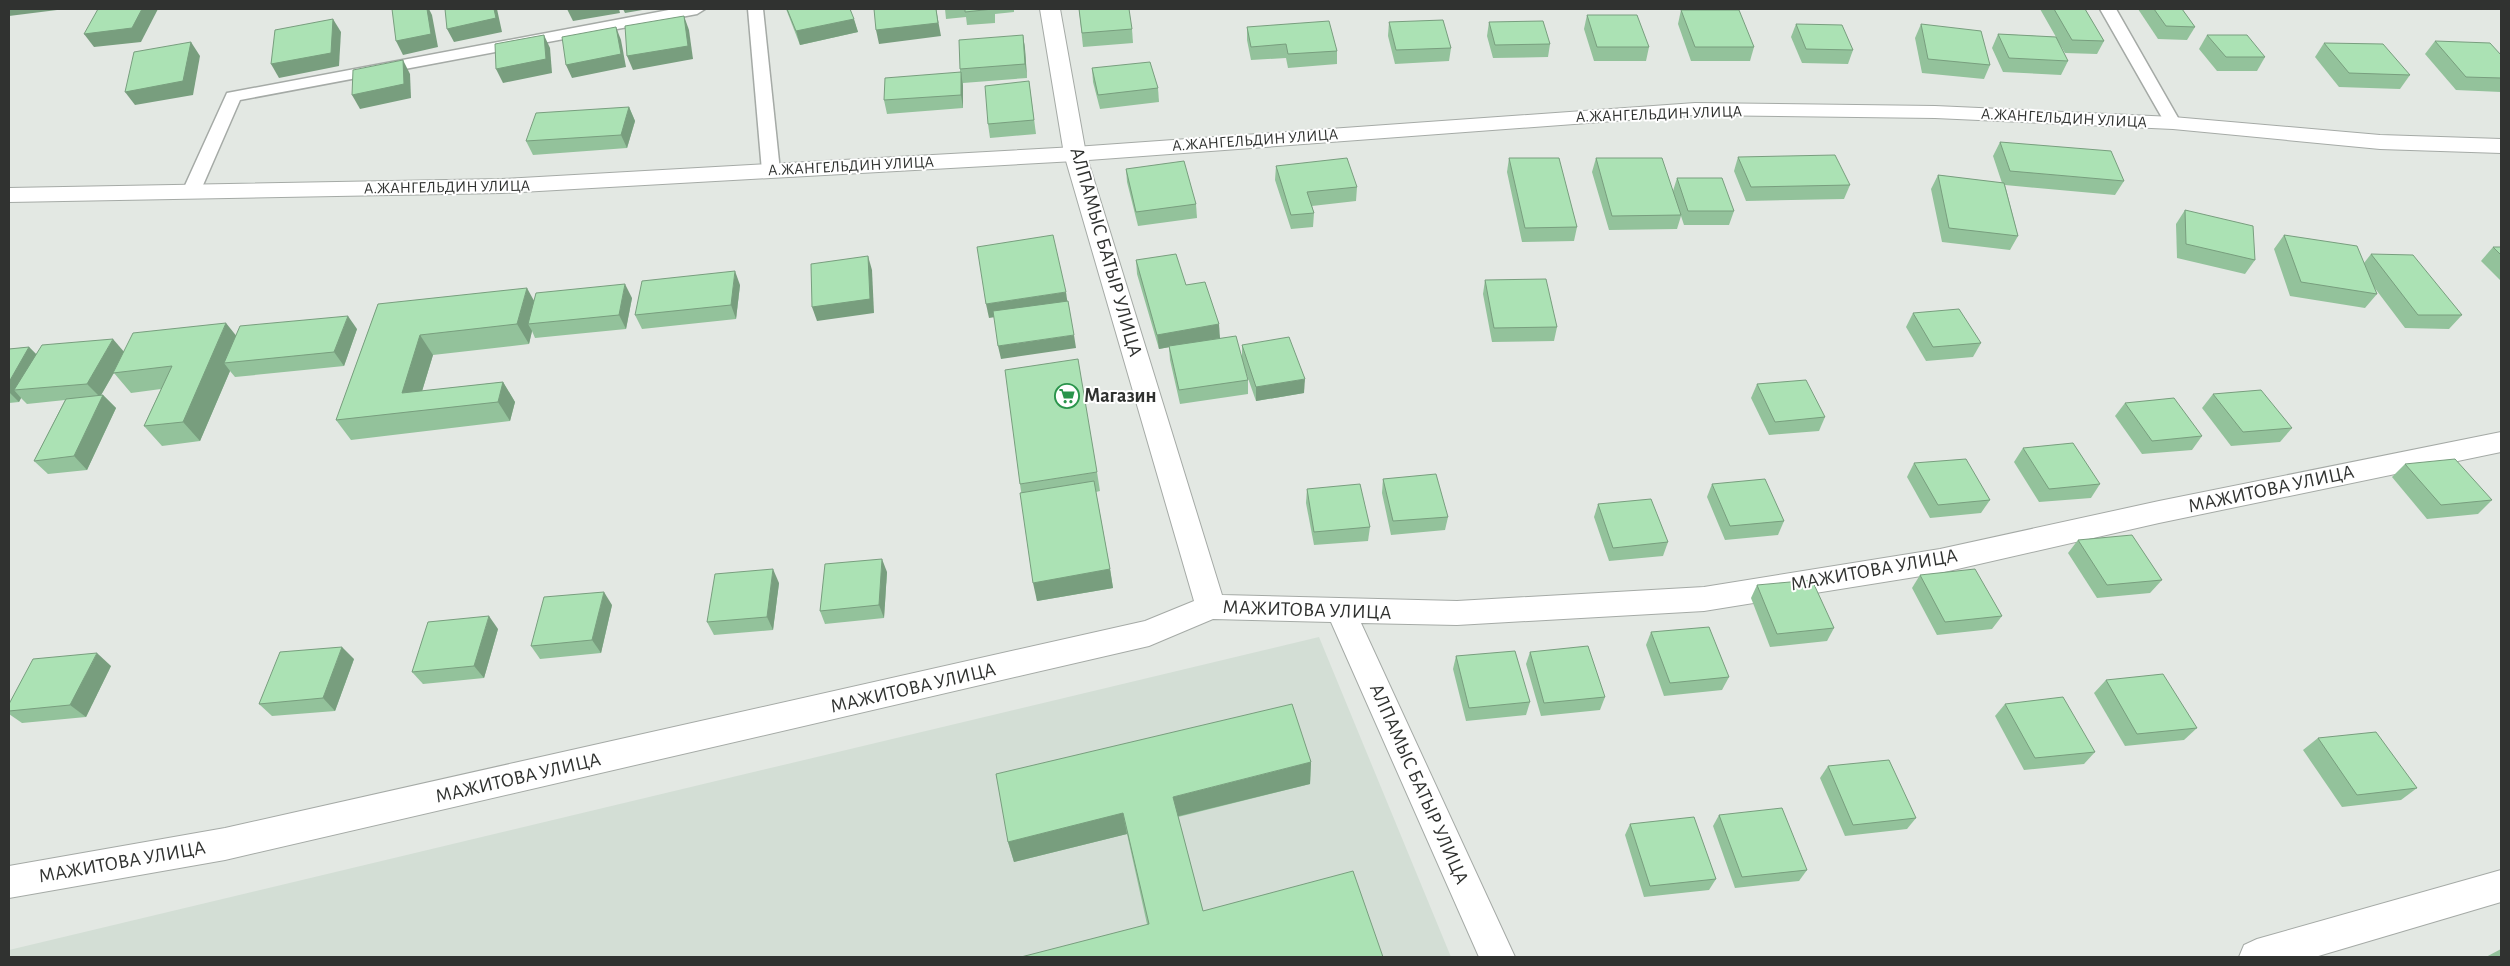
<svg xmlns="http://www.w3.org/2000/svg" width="2510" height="966" viewBox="0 0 2510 966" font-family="'Alegreya Sans',sans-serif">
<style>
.built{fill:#d3ded5}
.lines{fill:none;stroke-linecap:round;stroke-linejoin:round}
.lane-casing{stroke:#a5aaa6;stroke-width:3}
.street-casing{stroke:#a5aaa6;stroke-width:2}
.secondary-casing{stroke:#a5aaa6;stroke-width:2}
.lane{fill:#fff;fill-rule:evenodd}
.street{fill:#fff;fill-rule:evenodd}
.secondary{fill:#fff;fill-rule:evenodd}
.wall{fill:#93c29b}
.shaded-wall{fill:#789e7e}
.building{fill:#abe2b4;stroke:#789e7e}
.labels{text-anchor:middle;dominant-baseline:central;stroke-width:4;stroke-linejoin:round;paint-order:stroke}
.far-street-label{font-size:16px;fill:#303230;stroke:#fff}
.street-label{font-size:20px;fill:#303230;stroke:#fff}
.poi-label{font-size:20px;font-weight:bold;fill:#303230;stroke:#fff;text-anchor:start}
</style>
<rect width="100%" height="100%" fill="#e3e8e3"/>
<path class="built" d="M1319,637L1451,957H9V950Z"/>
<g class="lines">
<defs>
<g id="lane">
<path d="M674,9H705L697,14L240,100L200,192L197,196H185L182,192L227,93Z"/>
<path d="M748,9H763L780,171L777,175H765L762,171Z"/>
<path d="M2100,9H2116L2181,123L2179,127H2167L2165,123Z"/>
</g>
<g id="street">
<path d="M1040,9H1060L1086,154L1222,595L1457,601L1704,587L1940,549L2159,501L2501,432V452L2159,523L1940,573L1704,611L1457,625L1361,623L1515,957H1479L1331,622L1213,619L1149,646L225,860L9,898V866L225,828L1145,621L1194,601L1064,154Z"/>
<path d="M2501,870V902L2315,957H2239L2244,945L2257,939Z"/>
</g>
<path id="secondary" d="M1695,103L1935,106L2173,117L2380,135L2501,139V153L2380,149L2173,129L1935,118L1695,115L1075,161L502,193L9,202V188L502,179L1075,147Z"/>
</defs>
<use href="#lane" class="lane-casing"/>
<use href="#street" class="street-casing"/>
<use href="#secondary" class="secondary-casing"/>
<use href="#lane" class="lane"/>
<use href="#street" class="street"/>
<use href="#secondary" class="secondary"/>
</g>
<g class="wall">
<path d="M786,9H850L858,32L800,45Z"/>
<path d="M945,9H1014V12L995,14V23L967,25L966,17L946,19Z"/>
<path d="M1079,9L1132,29L1133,43L1083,47Z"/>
<path d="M2040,9H2085L2104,41L2097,54L2065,53L2058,41L2068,61L2061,75L2003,72L1992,48L1998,34L2056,37Z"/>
<path d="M2138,9H2182L2195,27L2187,40L2158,39Z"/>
<path d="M1681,10L1754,47L1750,61H1691L1678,24Z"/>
<path d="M1587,15L1649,47L1646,61H1594L1584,29Z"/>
<path d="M1389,22L1451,48L1449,61L1395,64L1388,36Z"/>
<path d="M1489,22L1550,44L1548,57L1493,58L1487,36Z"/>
<path d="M1796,24L1853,50L1848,64L1802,63L1791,37Z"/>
<path d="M1921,24L1990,65L1984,79L1922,73L1915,38Z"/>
<path d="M1247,27L1337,51V64L1288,68L1286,58L1251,60L1247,40Z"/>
<path d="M1023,35L1025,49L1027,78L963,83V108L887,114L884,100L960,72V69Z"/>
<path d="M2207,35L2265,57L2257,71H2217L2199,49Z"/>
<path d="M2435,41L2501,55V92L2456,90L2425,54Z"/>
<path d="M2324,43L2410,75L2400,89L2339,87L2315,57Z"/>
<path d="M1092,68L1158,88L1159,102L1100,109L1093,82Z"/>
<path d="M1029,81L1036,134L990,138L988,124Z"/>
<path d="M629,107L635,121L627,148L533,155L526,141Z"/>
<path d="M2000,142L2124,181L2115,195L2005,185L2018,236L2010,250L1942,242L1931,189L1938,175L2002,183L1993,156Z"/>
<path d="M1738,157L1850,185L1844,199L1746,201L1734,171Z"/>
<path d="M1509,158L1577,227L1574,241L1522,242L1507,172Z"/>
<path d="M1596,158L1673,191L1677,178L1734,211L1729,225H1684L1681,216L1677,229L1609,230L1592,172Z"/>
<path d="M1276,166L1357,187L1356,201L1312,206L1314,213L1313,227L1291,229L1275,180Z"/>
<path d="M1126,169L1196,204L1197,218L1138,226L1127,182Z"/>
<path d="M2185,210L2255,260L2245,274L2177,258L2176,224Z"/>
<path d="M2284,235L2364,263L2371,254L2462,315L2449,329L2405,328L2374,287L2377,294L2365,308L2290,296L2274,249Z"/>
<path d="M2493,247H2501V281L2481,261Z"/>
<path d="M1136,260L1186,285L1220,338L1242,358V345L1304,393L1256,401L1244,367L1248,380V394L1180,404L1170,360L1169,347L1159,349L1137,274Z"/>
<path d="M1485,280L1557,327L1554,341L1492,342L1483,294Z"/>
<path d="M740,285L736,319L642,329L635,315Z"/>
<path d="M632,298L626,329L535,338L532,331L529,344L433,355L422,391L503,382L515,402L510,421L351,440L336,420L378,304Z"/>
<path d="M1913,313L1981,343L1973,357L1926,361L1906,327Z"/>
<path d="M357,329L344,366L235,377L230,371L200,441L162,446L144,426L161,389L131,393L114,373L101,395H103L116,408L87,470L48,474L34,461L65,400L27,404L21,398L19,402L9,403V349L29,347L36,354L124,351L236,336Z"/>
<path d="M1757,384L1825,417L1819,431L1769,435L1751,398Z"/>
<path d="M2213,394L2292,428L2280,442L2231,446L2202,408Z"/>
<path d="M2125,403L2202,436L2192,450L2142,454L2115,416Z"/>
<path d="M2023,448L2100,484L2091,498L2039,502L2014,462Z"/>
<path d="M1914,463L1990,500L1981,513L1930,518L1907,477Z"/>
<path d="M2405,464L2492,500L2478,514L2427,519L2392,477Z"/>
<path d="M1097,472L1100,491L1096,492L1110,569L1113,588L1037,601L1020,484Z"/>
<path d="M1383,479L1448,517L1445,530L1391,535L1382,493Z"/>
<path d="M1712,484L1784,521L1778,535L1725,540L1707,497Z"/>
<path d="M1307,489L1370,527L1368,541L1314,545L1306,503Z"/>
<path d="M1598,504L1668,542L1663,556L1609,561L1594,517Z"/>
<path d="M2078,540L2162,580L2150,593L2097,598L2068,553Z"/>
<path d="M887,572L884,618L825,624L820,611Z"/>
<path d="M1920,575L2002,616L1992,629L1937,635L1912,588Z"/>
<path d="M779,583L773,630L714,635L707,622Z"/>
<path d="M1757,585L1834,628L1827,641L1770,647L1751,598Z"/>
<path d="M612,605L601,653L540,659L531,646Z"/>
<path d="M498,629L484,678L423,684L412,672Z"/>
<path d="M1651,632L1729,677L1722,690L1664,696L1646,645Z"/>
<path d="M1530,652L1605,697L1600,710L1541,716L1526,664Z"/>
<path d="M1456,656L1530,702L1526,715L1466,721L1453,669Z"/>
<path d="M354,659L335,711L272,716L259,704Z"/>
<path d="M111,666L86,717L22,723L9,714V704Z"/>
<path d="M2106,680L2197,728L2184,740L2125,746L2094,693Z"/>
<path d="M2005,704L2095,752L2084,764L2024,770L1995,716Z"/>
<path d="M2318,738L2417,788L2401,800L2342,807L2303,750Z"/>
<path d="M1311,762L1310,784L1178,817L1203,911L1383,957L1147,924L1127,834L1014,862L1008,842Z"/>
<path d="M1828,766L1916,818L1907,829L1845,836L1820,778Z"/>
<path d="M1719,815L1807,870L1799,881L1735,888L1713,826Z"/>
<path d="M1630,824L1716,879L1709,890L1644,897L1625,835Z"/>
<path d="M2501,949V957H2486Z"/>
</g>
<g class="shaded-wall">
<path d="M9,9H65L9,16Z"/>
<path d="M142,9H158L141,42L94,47L84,34Z"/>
<path d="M427,9H429L432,15L438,47L403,55L396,41Z"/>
<path d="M494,9H497L502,32L454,42L447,29Z"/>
<path d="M567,9H619L620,13L573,21Z"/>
<path d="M623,9H648L625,13Z"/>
<path d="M936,9L941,36L879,44L876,30Z"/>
<path d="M684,16L689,30L693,59L633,70L627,56Z"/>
<path d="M333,19L341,32L339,66L279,78L271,64Z"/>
<path d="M854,19L858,32L800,45L796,31Z"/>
<path d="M616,27L621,40L626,67L572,78L566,65Z"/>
<path d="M544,35L550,48L552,73L503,83L496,69Z"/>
<path d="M1023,35L1025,49L1027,78L1025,64Z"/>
<path d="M191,42L200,56L193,95L135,105L125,92Z"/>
<path d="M403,60L410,74L411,98L360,109L352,95Z"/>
<path d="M961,72L963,86V108L961,95Z"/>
<path d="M629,107L635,121L627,148L621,135Z"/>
<path d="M868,256L872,270L874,313L817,321L812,307Z"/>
<path d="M735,271L740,285L736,319L731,305Z"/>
<path d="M625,284L632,298L626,329L619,315Z"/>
<path d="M527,288L538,308L528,324L532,331L529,344L517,324Z"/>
<path d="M1066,292L1068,306L989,318L986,304Z"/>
<path d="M348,316L357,329L344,366L334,352Z"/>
<path d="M226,323L242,343L224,363L230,371L200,441L183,422Z"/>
<path d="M1219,324L1220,338L1159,349L1157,335Z"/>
<path d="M420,335L433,355L416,411L402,393Z"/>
<path d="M1074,335L1076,348L1001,359L998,346Z"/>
<path d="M113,339L125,353L100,397L87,384Z"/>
<path d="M29,347L42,360L14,390L21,398L19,402L9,392V382Z"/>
<path d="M1305,379L1304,393L1256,401V387Z"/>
<path d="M503,382L515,402L510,421L498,402Z"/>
<path d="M103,395L116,408L87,470L74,456Z"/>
<path d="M882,559L887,572L884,618L879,605Z"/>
<path d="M773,569L779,583L773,630L767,617Z"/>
<path d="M1110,569L1113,588L1037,601L1033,583Z"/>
<path d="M604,592L612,605L601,653L592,640Z"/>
<path d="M489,616L498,629L484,678L474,666Z"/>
<path d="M342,647L354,659L335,711L323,698Z"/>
<path d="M97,653L111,666L86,717L70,705Z"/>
<path d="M1311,762L1310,784L1175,817L1173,797Z"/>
<path d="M1123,813L1127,834L1014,862L1008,842Z"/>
</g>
<g class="building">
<path d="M98,9H142L132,28L84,34Z"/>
<path d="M392,9H427L431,34L396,41Z"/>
<path d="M445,9H494L496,18L447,29Z"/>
<path d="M787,9H850L854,19L796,31Z"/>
<path d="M874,9H936L938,23L876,30Z"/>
<path d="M965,9H993L965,12Z"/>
<path d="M1079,9H1129L1132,29L1082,33Z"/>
<path d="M2054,9H2085L2104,41L2072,40Z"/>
<path d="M2154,9H2182L2195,27L2166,26Z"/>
<path d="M1681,10H1739L1754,47H1695Z"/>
<path d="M1587,15H1637L1649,47H1597Z"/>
<path d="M684,16L688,46L627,56L625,26Z"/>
<path d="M333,19L331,53L271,64L275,30Z"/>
<path d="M1443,20L1451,48L1396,50L1389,22Z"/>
<path d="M1329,21L1337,51L1288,54L1286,44L1251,47L1247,27Z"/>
<path d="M1543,21L1550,44L1495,45L1489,22Z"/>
<path d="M1796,24L1842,25L1853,50L1806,49Z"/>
<path d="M1921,24L1981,31L1990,65L1928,59Z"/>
<path d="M616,27L621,54L566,65L562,37Z"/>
<path d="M1998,34L2056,37L2068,61L2009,58Z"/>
<path d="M544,35L546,59L496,69L495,44Z"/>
<path d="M1023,35L1025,64L960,69L959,40Z"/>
<path d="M2207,35H2247L2265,57H2226Z"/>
<path d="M2435,41L2490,43L2501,55V78L2466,77Z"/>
<path d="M191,42L183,81L125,92L134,52Z"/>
<path d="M2324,43L2383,44L2410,75L2349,73Z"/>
<path d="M403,60L404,84L352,95L353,70Z"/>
<path d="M1150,62L1158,88L1098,95L1092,68Z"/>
<path d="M961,72V95L884,100L885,78Z"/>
<path d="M1029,81L1034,120L988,124L985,86Z"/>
<path d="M629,107L621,135L526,141L536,113Z"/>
<path d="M2000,142L2111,151L2124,181L2010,171Z"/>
<path d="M1835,155L1850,185L1751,187L1738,157Z"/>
<path d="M1347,158L1357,187L1307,192L1314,213L1291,215L1276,166Z"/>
<path d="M1509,158H1559L1577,227L1525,228Z"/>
<path d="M1596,158H1662L1681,215L1612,216Z"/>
<path d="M1184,161L1196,204L1136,212L1126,169Z"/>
<path d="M1938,175L2004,183L2018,236L1949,228Z"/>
<path d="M1677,178H1722L1734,211H1688Z"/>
<path d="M2185,210L2253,226L2255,260L2186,244Z"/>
<path d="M1053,235L1066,292L986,304L977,247Z"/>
<path d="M2284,235L2357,246L2377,294L2301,282Z"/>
<path d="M2493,247H2501V255Z"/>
<path d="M1176,254L1186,285L1205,282L1219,324L1157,335L1136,260Z"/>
<path d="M2371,254L2413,255L2462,315H2418Z"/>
<path d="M868,256L870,299L812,307L811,264Z"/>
<path d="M735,271L731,305L635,315L642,281Z"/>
<path d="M1546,279L1557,327L1494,328L1485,280Z"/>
<path d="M625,284L619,315L528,324L536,293Z"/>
<path d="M527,288L517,324L420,335L402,393L503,382L498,402L336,420L378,304Z"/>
<path d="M1068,301L1074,335L998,346L993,311Z"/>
<path d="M1959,309L1981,343L1933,347L1913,313Z"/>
<path d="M348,316L334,352L224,363L240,326Z"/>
<path d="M226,323L183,422L144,426L172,366L113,373L133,333Z"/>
<path d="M1236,336L1248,380L1179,390L1169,346Z"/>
<path d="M1289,337L1305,379L1256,387L1242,345Z"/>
<path d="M113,339L87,384L14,390L42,345Z"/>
<path d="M29,347L9,382V349Z"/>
<path d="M1078,359L1097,472L1020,484L1005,370Z"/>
<path d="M1806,380L1825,417L1775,422L1757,384Z"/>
<path d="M2261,390L2292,428L2243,432L2213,394Z"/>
<path d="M103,395L74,456L34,461L66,399Z"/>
<path d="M2174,398L2202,436L2152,441L2125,403Z"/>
<path d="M2073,443L2100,484L2049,489L2023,448Z"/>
<path d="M1966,459L1990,500L1938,505L1914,463Z"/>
<path d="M2455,459L2492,500L2441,505L2405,464Z"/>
<path d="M1436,474L1448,517L1393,521L1383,479Z"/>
<path d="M1765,479L1784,521L1730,526L1712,484Z"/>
<path d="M1094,481L1110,569L1033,583L1020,493Z"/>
<path d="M1360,484L1370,527L1314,532L1307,489Z"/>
<path d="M1651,499L1668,542L1613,548L1598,504Z"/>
<path d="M2132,535L2162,580L2107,585L2078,540Z"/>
<path d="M882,559L879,605L820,611L825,564Z"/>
<path d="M773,569L767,617L707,622L715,574Z"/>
<path d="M1975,569L2002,616L1945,622L1920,575Z"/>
<path d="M1812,580L1834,628L1777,634L1757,585Z"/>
<path d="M604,592L592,640L531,646L544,597Z"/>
<path d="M489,616L474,666L412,672L428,622Z"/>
<path d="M1709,627L1729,677L1670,683L1651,632Z"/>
<path d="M1588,646L1605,697L1544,703L1530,652Z"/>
<path d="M342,647L323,698L259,704L280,652Z"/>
<path d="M1515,651L1530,702L1469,708L1456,656Z"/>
<path d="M97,653L70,705L9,711V704L33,659Z"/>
<path d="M2163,674L2197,728L2137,734L2106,680Z"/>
<path d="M2063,697L2095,752L2035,758L2005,704Z"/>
<path d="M1292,704L1311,762L1173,797L1203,911L1353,871L1383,957H1021L1149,924L1123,813L1008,842L996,774Z"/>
<path d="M2376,732L2417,788L2357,795L2318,738Z"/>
<path d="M1889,760L1916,818L1853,825L1828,766Z"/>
<path d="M1782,808L1807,870L1742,877L1719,815Z"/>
<path d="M1694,817L1716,879L1650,886L1630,824Z"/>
</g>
<defs>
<symbol id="supermarket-ring" viewBox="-11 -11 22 22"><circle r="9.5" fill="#fff" stroke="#2a944b" stroke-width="1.5"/><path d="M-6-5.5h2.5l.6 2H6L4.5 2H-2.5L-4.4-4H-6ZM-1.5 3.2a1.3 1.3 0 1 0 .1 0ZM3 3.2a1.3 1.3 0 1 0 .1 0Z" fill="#2a944b"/></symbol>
</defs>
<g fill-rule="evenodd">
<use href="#supermarket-ring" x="1053" y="382" width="28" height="28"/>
</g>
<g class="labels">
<g class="far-street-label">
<text transform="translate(1659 114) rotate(-2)">А.ЖАНГЕЛЬДИН УЛИЦА</text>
<text transform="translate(2064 118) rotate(3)">А.ЖАНГЕЛЬДИН УЛИЦА</text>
<text transform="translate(1255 140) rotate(-4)">А.ЖАНГЕЛЬДИН УЛИЦА</text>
<text transform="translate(851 166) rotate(-3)">А.ЖАНГЕЛЬДИН УЛИЦА</text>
<text transform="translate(447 187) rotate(-1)">А.ЖАНГЕЛЬДИН УЛИЦА</text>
</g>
<g class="street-label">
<text transform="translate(1106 252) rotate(74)">АЛПАМЫС БАТЫР УЛИЦА</text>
<text transform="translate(2271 489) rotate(-12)">МАЖИТОВА УЛИЦА</text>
<text transform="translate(1874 570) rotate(-10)">МАЖИТОВА УЛИЦА</text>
<text transform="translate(1307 610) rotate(2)">МАЖИТОВА УЛИЦА</text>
<text transform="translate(913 688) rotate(-13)">МАЖИТОВА УЛИЦА</text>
<text transform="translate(518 778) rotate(-13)">МАЖИТОВА УЛИЦА</text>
<text transform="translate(1419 784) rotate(66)">АЛПАМЫС БАТЫР УЛИЦА</text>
<text transform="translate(122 862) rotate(-10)">МАЖИТОВА УЛИЦА</text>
</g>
<g class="poi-label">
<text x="1084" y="396">Магазин</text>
</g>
</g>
<rect width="2510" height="966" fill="none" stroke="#303230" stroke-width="20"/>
</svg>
